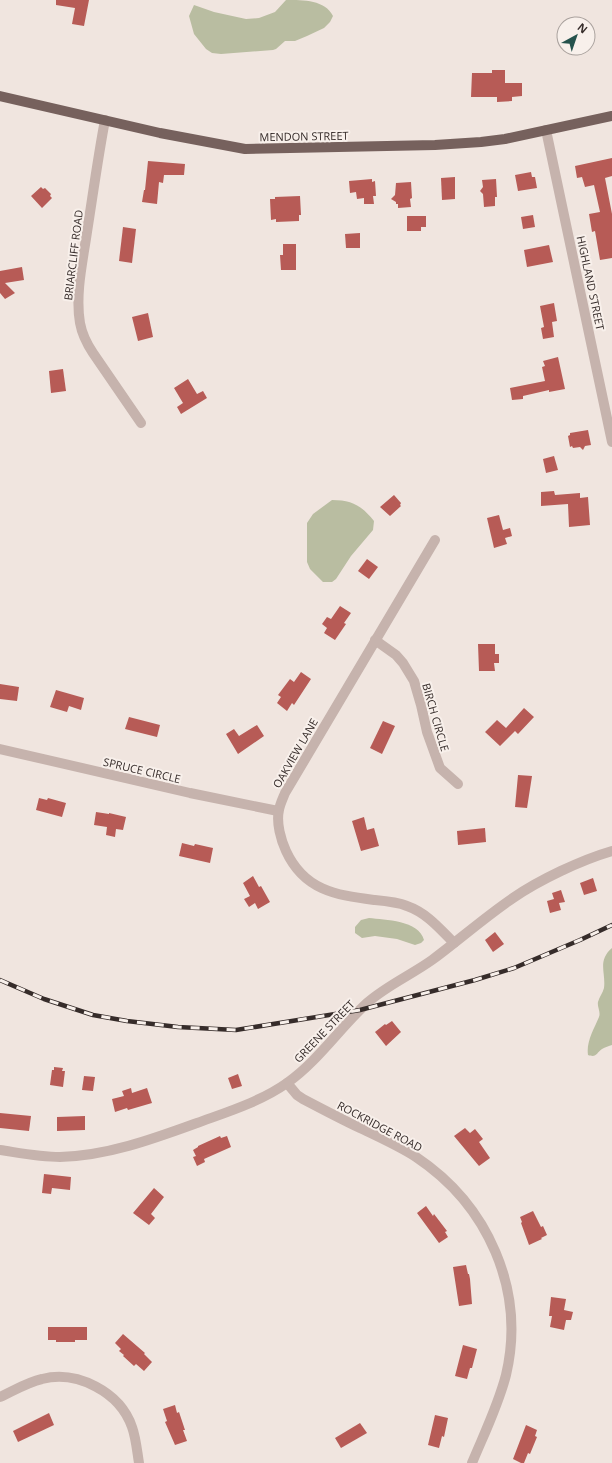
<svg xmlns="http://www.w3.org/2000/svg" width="612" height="1463" viewBox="0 0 612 1463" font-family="'Open Sans',sans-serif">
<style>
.green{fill:#b9bda1}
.building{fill:#b75b56}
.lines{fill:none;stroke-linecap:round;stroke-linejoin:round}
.minor{stroke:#c6b3ad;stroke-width:10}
.major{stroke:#76615d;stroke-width:10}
.rail-casing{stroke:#362c2a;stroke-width:4.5}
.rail{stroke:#f8f0eb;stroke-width:3;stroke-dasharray:9;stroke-linecap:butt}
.labels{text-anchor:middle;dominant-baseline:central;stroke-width:4;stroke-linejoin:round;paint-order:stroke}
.street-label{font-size:11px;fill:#362c2a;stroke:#f8f0eb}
</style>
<rect width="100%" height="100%" fill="#f0e5df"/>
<g class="green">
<path d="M286,0C304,0 325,0 333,16L330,22L324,28L307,36L295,41H285L276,49L273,50L221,54L212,53L206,49L194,34L189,16L194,5L214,12L246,19L259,18L275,12Z"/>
<path d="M332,500C352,500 362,506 374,521L373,530L351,556L336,579L332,582H323L310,569L307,562V523L313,514Z"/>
<path d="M369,918C385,920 419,920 424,940L421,943L415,945L397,939L375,936L362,938L355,933V927L361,920Z"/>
<path d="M612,948V1045C609,1046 605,1047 602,1049C596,1053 597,1058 588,1055C586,1042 594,1029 599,1017C601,1012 597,1007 598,1002C599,997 603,993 604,988C606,972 597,961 612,948Z"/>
</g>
<g class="building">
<path d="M56,0H89L84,26L72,24L75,8L56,5Z"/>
<path d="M492,70H505V83H522V96L512,97V101L497,102V97H471L472,73H492Z"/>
<path d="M612,158V176L605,178L612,214V258L600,260L595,231L592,232L589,214L600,212L594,185L585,187L582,177L577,178L575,166Z"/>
<path d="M148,161L185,164L184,175H164L163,183L159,182L157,204L142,202L144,190H145Z"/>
<path d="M531,172L532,177H535L537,188L518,191L515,175Z"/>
<path d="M455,177V199L442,200L441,178Z"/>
<path d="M372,179V182L375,181L376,196H373L374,204H364V198L357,199L356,192L350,193L349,181Z"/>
<path d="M496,179L497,197H495V206L484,207L483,194L480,191L483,187L482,180Z"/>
<path d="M411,182L412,198L410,199L411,207L398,208V204H396V202L391,199L395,195L396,183Z"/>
<path d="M41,187L43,189L45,188L51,194L50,196L52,198L42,208L31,196Z"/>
<path d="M300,196L301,215H299V221L276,222V219L271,220L270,199H275V197Z"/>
<path d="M533,215L535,227L523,229L521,217Z"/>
<path d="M407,216H426V227H421V231H407Z"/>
<path d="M123,227L136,229L132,263L119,261Z"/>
<path d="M360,233V248H346L345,234Z"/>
<path d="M283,244H296V270H281L280,255H283Z"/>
<path d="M549,245L553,262L527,267L524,250Z"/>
<path d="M22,267L24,280L5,283L15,293L5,299L0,293V271Z"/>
<path d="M554,303L557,321L552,322L554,337L543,339L541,328L544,327L540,306Z"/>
<path d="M148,313L153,337L138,341L132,317Z"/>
<path d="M558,357L565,389L549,392V390L523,396V399L512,400L510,388L545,381L542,367L545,366L543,361Z"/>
<path d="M63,369L66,391L51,393L49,371Z"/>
<path d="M188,379L197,394L203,391L207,398L181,414L177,407L183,403L174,388Z"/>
<path d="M588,430L591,445L585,446L583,450L580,447L573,448L572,446L570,447L568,436L570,435V433Z"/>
<path d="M554,456L558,470L546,473L543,459Z"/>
<path d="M554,491L555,495L580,493V498L588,497L590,525L569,527L568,504L541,506V492Z"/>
<path d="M394,495L401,503L400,505L401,506L390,516L380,507Z"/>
<path d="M499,515L503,530L510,528L512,536L505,538L507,544L494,548L487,518Z"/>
<path d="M367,559L378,567L369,579L358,571Z"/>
<path d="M340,606L351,613L344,623L346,624L335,640L324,633L327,628L322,624L327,617L331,619Z"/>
<path d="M478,644H495V654H499V663H494L495,671H479Z"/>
<path d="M301,672L311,679L294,705L292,703L287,711L277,703L281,697L278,695L290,679L294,682Z"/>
<path d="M0,684L19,687L17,701L0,699Z"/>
<path d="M56,690L84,698L81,710L69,706L67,712L50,707Z"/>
<path d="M524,708L534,717L518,734L515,731L500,746L485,732L497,720L506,728Z"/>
<path d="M129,717L160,725L157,737L125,729Z"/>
<path d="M383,721L395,726L382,754L370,748Z"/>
<path d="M257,725L264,736L238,754L226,734L234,729L239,736Z"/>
<path d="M518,775L532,776L527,808L515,807Z"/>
<path d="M39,798L47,800L48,798L66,803L62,817L36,810Z"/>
<path d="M96,812L109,814V813L126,817L123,830L116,829L115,837L106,835L107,827L94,825Z"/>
<path d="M364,817L367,830L374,828L379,846L361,851L352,821Z"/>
<path d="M485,828L486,842L458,845L457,831Z"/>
<path d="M182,843L194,846L195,844L213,848L210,863L179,856Z"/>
<path d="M253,876L259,887L261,886L270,902L258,909L255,903L249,907L244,899L250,896L243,883Z"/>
<path d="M593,878L597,891L584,895L580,883Z"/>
<path d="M561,890L565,902L559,903L561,910L550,913L547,901L554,899L552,893Z"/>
<path d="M495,932L504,944L493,952L485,940Z"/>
<path d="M392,1021L401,1032L386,1046L375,1032L385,1024L386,1025Z"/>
<path d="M54,1067L63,1068L62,1071H65L63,1087L50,1085L52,1070H54Z"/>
<path d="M238,1074L242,1086L232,1089L228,1078Z"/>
<path d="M84,1076L95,1077L93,1091L82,1090Z"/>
<path d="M131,1088L132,1093L147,1088L152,1103L128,1110L127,1108L115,1112L112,1099L124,1096L122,1091Z"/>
<path d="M0,1113L31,1116L29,1131L0,1128Z"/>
<path d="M85,1116V1130L57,1131V1117Z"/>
<path d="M465,1128L470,1133L475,1129L483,1139L479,1142L490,1158L479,1166L454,1136Z"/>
<path d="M220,1136L221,1138L227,1136L231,1147L204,1159L205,1162L197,1166L193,1157L196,1156L193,1150L198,1147V1146Z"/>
<path d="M44,1174L71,1177L70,1190L52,1188L51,1194L42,1193Z"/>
<path d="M154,1188L164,1197L151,1214L155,1218L149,1225L133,1213Z"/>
<path d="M426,1206L433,1216L434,1214L447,1231L445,1232L448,1237L439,1243L417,1213Z"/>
<path d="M533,1211L541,1227L543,1226L547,1235L541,1238L542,1239L529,1245L521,1223L522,1222L520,1217Z"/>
<path d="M466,1265L468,1274H469L470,1279L472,1304L459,1306L453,1267Z"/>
<path d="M551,1297L566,1299L564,1310L573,1312L571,1320H566L564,1330L550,1327L552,1316H549Z"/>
<path d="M48,1327H87V1340H75V1342H56V1340H48Z"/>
<path d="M123,1334L145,1353L144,1354L152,1362L144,1371L136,1364L134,1366L123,1356L124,1355L119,1351L121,1349L115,1343Z"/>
<path d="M463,1345L477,1349L472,1368H470L467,1379L455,1376Z"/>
<path d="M175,1405L177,1413L179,1412L185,1430H183L187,1441L175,1445L165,1422L167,1421L163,1409Z"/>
<path d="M49,1413L54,1425L18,1442L13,1431Z"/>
<path d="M435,1415L448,1418L444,1437L442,1436L439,1448L428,1445Z"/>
<path d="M360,1423L367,1433L341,1448L335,1438Z"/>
<path d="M526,1425L537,1430L535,1436L537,1437L530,1454L528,1453L524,1463H521L513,1459Z"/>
</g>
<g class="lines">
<g class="minor">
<path d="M105,120C98,157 93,194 87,232C83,260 75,294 80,323C82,334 87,344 93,353L141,423"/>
<path d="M546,130L612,442"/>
<path d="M435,540L285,793C283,798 280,804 279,810C276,823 281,840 286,851C304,890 335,895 374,900C385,901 397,902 407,906C427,913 440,929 454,943"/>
<path d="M375,640L396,655L403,663L414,681L421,705L427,732L440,768L458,784"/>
<path d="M0,749L190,793L278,811"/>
<path d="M287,1083L297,1095L303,1099C322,1109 341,1119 360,1128C379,1137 399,1146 416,1157C488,1205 526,1290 506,1375C498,1406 484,1434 472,1463"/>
<path d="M0,1150C20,1153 40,1157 60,1157C107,1156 153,1139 197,1123C227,1112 260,1102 287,1083C318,1061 339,1029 367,1003C386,986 411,975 432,960C459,940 485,917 513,898C539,880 581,860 612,851"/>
<path d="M0,1397C13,1391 28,1382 42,1379C77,1370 120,1392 132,1427C136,1438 137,1451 139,1463"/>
</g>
<path class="major" d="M0,96L160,133L245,149L435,145L481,142L505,139L612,116"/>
<defs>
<path id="rail" d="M0,980L44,999L93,1015L127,1021L178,1027L236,1030L360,1010L475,980L514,968L580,940L612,925"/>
</defs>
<use href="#rail" class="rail-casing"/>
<use href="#rail" class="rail"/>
</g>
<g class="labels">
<g class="street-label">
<text transform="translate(304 136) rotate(-1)">MENDON STREET</text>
<text transform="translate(73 255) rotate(-83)">BRIARCLIFF ROAD</text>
<text transform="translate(591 283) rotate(78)">HIGHLAND STREET</text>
<text transform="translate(436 717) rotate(74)">BIRCH CIRCLE</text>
<text transform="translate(295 753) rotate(-60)">OAKVIEW LANE</text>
<text transform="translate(142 770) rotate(13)">SPRUCE CIRCLE</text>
<text transform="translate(324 1031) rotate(-46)">GREENE STREET</text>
<text transform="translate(380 1126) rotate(28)">ROCKRIDGE ROAD</text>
</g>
</g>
<g transform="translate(576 36) rotate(40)"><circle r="19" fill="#f8f0eb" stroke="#aaa29e"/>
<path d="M0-3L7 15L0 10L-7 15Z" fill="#25524c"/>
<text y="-6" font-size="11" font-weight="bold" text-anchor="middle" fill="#362c2a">N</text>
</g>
</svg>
